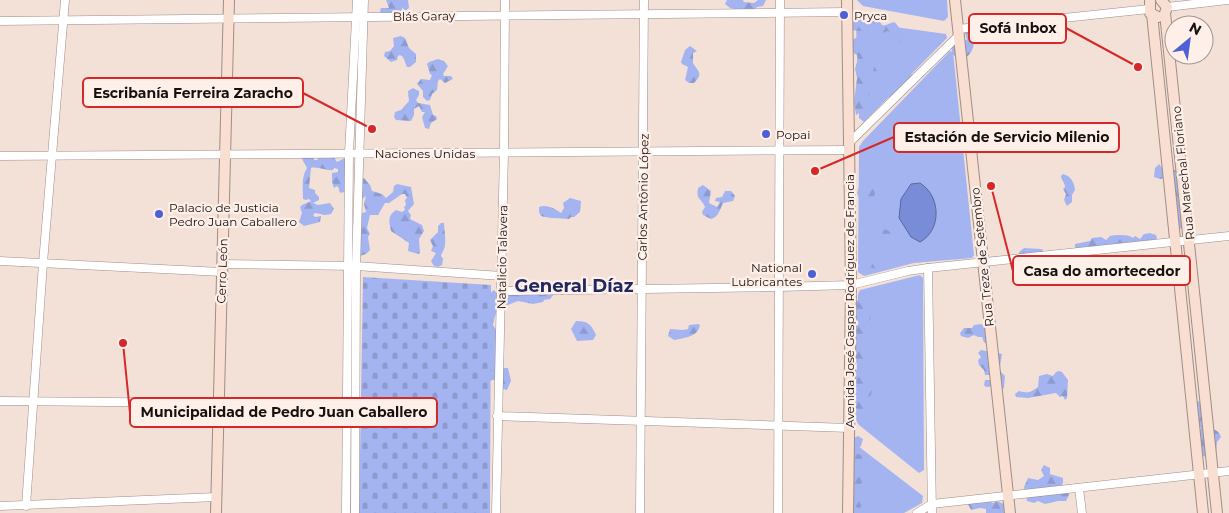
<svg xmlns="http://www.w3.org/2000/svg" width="1229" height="513" viewBox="0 0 1229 513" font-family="Montserrat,sans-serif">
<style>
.green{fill:#a4b4f1}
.forest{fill:url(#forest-firs)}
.cemetery{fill:url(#cemetery-stones)}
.water{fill:#798cd8;stroke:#5c679c}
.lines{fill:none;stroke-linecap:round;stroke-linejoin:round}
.street-casing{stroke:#9f8e86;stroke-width:9}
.secondary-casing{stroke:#9f8e86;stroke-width:12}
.street{stroke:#fff;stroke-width:8}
.secondary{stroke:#f8dfd2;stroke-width:10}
.poi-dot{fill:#4e60d5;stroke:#feefe8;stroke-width:2}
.labels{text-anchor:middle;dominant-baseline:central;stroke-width:4.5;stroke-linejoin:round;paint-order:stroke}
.poi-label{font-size:12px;fill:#18120f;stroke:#feefe8;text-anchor:start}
.street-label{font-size:12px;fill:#18120f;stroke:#feefe8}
.district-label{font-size:18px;font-weight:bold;fill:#202861;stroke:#feefe8}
.leader{fill:none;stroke:#d62828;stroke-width:2}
.callout-dot{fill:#d62828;stroke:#feefe8;stroke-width:2}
.callout{fill:#feefe8;stroke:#d62828;stroke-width:2}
.callout-label{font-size:14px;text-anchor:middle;font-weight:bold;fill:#18120f}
</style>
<defs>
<pattern id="forest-firs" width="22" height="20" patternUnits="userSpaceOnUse" patternTransform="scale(1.25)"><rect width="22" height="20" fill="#a4b4f1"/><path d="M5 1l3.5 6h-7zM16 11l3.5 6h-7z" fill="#8c9acd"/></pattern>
<pattern id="cemetery-stones" width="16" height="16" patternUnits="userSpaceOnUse" patternTransform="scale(1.25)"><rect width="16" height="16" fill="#a4b4f1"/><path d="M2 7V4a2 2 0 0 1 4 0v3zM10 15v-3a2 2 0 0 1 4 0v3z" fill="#8c9acd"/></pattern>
</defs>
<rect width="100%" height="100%" fill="#f3e1d8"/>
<g class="green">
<path d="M857,0H947L948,17L944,21L863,6Z"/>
<path d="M859,22L946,34L947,38L864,122L859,118L856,25Z"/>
<path d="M950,51L953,52L974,255L972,258L914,263L864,276L858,272L859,147L863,141Z"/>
<path d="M920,275L923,278L924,470L919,473L859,425L856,420L858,294L860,290Z"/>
<path d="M858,446L923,496L922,503L904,513H854L855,447Z"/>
</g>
<g class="forest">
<path d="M386,0H408L409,8L405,11L402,7V14H381L380,11L381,8H389Z"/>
<path d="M727,0H743L744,2L754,3L758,0H766L763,6L757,7L750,13L730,8L725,4Z"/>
<path d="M859,15L865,16L869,21H879L883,26L894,22C900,26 903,36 901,42L898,34L890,33L888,31L882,33L878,29H875L873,31L870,26L862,31L850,30L851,16L856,17Z"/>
<path d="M970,24L988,33L991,39L987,43H974C972,56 964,62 953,55L951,46L953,43L967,40L965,32Z"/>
<path d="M401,36L405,38L409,48L416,54V62L410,67H407L403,57L400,55L398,56L397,60L391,62L384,56L385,52L390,51L394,46L393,38Z"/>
<path d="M857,37L869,47C867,53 869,57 868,63C867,71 867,78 865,87L871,89L868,99L879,96L881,99C875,107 864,108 856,115L854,102L857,78L855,69L858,58L857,55L849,51L851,41Z"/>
<path d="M690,46L697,51L693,53V63C698,72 704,73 694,83H689L685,80L688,67L682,64L681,62L685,50Z"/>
<path d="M878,55L883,59L884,73L882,82L878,83L874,81C874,79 873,77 873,75C873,69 876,65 872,59L874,56Z"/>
<path d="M438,59L444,61L448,66L443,74L444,76H451L453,79L445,83L440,79L438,81L437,90L432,94L430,100L427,101L423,97V91L417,84L421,79L430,80L432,75L430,74L427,64L429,62Z"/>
<path d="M903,71L910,73L912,75L905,85L890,98L884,94L886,88C895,85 900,80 903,71Z"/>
<path d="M413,88L419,91V95L416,100L418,103L430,105L433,115L436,116L437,119L431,123L429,129L425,128L422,117L425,112H422L419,106L414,109V115L411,121L396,120L394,117L395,112L401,110L409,101L408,91Z"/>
<path d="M320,155L334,157L337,162L345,158L350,161L347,176L344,180L348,185L347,191L341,193L339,191V188L337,186L334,188L332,182V173L338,172V169L334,168L333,170C326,171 317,166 311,168L309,188L315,190V193L319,197V200L313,203L318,205L330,203L334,209L331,214L325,215L315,213L313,215L315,217L321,216L320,222L304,226L299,222L302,213L300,207L302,205L311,201L309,199L306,200L303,199C303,188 301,177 307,168L302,159L303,156L314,157V160H317Z"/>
<path d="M1159,164C1166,174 1169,168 1179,171L1183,227L1180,229L1178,228L1165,197L1166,194L1165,178L1160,179L1154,177L1155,168Z"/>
<path d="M1063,174C1071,176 1074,182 1075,190L1072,195V202L1067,206L1064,200L1066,194L1063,189L1065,187C1065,183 1061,180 1061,176Z"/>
<path d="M364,178L370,185L372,191L382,194L386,198L393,192L394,186L397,184L411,187L414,204L408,211L411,215L410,219L422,225L424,231L419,239L420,253L418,254L408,251L409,243L391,231C389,222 387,216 396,210L402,212L405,210L404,207L406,205L405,200L407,198L405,194H402L389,203H385L378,215H370L367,228L370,234L368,237L370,250L366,254L360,256V216L362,213L366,212L364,204L366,196L362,199L359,198L354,190L358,182Z"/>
<path d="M871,183L875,186L876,193L872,198L866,200H871L875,204L873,206L869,204L866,207L862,204L864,200L859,198L857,193L860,184Z"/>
<path d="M703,185L711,191L709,203L717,207L720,202L715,201L716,198L722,197L725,191H731L735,196L733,201L723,203C720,209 719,217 711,219L703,215L702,212L705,207C701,197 696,201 698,188Z"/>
<path d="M570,198L581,201L580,212L574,217H571L569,219C559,218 551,219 541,216L539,212V207C547,204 555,209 561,213L564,208L563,203Z"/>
<path d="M441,223H444C444,230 446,237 445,244C445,249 442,252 441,256L443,259L442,265L438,267L434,266L431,261L436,253L431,251L433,246L430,240L438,232V226Z"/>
<path d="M877,227L890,231L895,235L897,241L894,247L888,248L887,245L889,239L883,240L881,238L879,240L872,234Z"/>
<path d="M1150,233L1156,235L1157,238L1155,244L1079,251L1075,247V244L1090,241L1092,238L1101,237L1106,240L1110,236C1116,235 1128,234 1133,238L1135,236L1140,239L1144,234Z"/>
<path d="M1024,248L1041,249L1043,250L1044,267L1039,275L1030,274L1024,276L1019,272L1017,266L1021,260L1019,252Z"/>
<path d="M868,256L892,263L895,265C888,268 878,271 871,267L863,275L858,272V267L863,265Z"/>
<path d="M494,290L499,296L503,293L554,294L550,299L544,300L543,302L533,304L518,301L505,306L502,305L495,316L493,325C500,336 496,329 496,339L498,341L502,368H508L511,381L507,390L499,388L496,379L490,381L489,294Z"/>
<path d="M854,300H860L870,309L871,318L867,323L869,336L866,344L869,347V353L861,362L854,363Z"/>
<path d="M576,321C588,321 591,324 596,335L593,340L577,341L571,329Z"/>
<path d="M698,324L700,325C698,337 684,338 674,340L668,336L670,329L683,330L688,329L689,325Z"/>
<path d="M981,324L993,332L997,337L995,345L990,347L984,342L982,337H978L974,335L968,338L961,336L960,333L964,328H972L974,325Z"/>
<path d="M981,350L1002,354L1000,366L997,368L1005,376L1004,388L999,390L994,386L986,387L984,385L985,380H991V375H985L984,370L979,365L978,360L981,357L978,353Z"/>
<path d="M859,368L865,369C871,377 868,383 872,391C869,399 870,408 862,413L851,408L854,372Z"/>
<path d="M1059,371L1062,372L1068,380L1067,398L1065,400L1063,396L1060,397L1056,393L1028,398L1016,397L1015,394L1019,391C1030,394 1030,392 1038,387L1039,376L1047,374L1053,376L1056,372Z"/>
<path d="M1196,401L1205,403L1212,429C1217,430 1219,432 1221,437L1217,442L1216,455L1206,457L1201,455L1196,436L1201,428L1188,418L1189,412Z"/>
<path d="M858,436L863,439L861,446L856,450L857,453L862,456L861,462L855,470L856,472L862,471L864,474V480L860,485C865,492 866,502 860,508L850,506L849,440Z"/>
<path d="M1044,465L1050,468V474L1063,478V483L1061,487L1069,491V495L1066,501H1058L1045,504L1038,501L1034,503L1027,501L1024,487L1028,478L1038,480L1044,476L1041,470Z"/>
<path d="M989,501L993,503L997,501L1006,505L1012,513H986V509L980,508L971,510L968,504Z"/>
</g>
<path class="cemetery" d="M363,277L491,285L490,513H359Z"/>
<path class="water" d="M920,183C941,196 942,230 920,242L911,237L899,218L901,199L911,184Z"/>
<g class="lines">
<defs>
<g id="street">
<path d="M1167,7L1228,0"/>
<path d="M0,21L847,12"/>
<path d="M958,29L1149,9"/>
<path d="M849,143L959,35"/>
<path d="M0,156L849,150"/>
<path d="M0,261L222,272"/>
<path d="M222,264L356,266L502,276"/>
<path d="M928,268L932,513"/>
<path d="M501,291L779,287L851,285L908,271L928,268L1229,236"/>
<path d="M0,401L218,403"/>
<path d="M218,415L350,414"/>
<path d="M497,416L849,428"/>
<path d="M1079,488L1082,513"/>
<path d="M0,506L217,497"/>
<path d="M26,506L43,263L65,0"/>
<path d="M346,513L349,153L357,0"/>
<path d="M355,513L356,266L364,0"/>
<path d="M496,513L504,152L505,0"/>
<path d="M640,513L644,0"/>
<path d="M778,513L780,0"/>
<path d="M917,513L932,504L1229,471"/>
</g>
<g id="secondary">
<path d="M847,0L851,285L848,513"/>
<path d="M955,0L1010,513"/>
<path d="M1150,0V13L1158,17"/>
<path d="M1161,0L1167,7L1165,13L1217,513"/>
<path d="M1152,14L1203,513"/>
<path d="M216,513L229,0"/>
</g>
</defs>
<use href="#street" class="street-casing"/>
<use href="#secondary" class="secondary-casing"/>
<use href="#street" class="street"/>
<use href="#secondary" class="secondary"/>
</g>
<g class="poi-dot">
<circle cx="844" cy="15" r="5"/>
<circle cx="766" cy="134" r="5"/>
<circle cx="159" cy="214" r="5"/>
<circle cx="812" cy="274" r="5"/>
</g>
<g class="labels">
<g class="poi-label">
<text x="854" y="15">Pryca</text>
<text x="776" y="134">Popai</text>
<text x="169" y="207">Palacio de Justicia<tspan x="169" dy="14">Pedro Juan Caballero</tspan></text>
<text x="802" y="267" text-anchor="end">National<tspan x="802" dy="14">Lubricantes</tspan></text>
</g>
<g class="street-label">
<text transform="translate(424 16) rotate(-1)">Blás Garay</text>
<text x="425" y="153">Naciones Unidas</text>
<text transform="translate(1183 173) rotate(-96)">Rua Marechal Floriano</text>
<text transform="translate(643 197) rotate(-89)">Carlos Antônio López</text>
<text transform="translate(502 257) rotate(-89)">Natalicio Talavera</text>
<text transform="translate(982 257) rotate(-96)">Rua Treze de Setembro</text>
<text transform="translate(222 271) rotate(-88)">Cerro León</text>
<text transform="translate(849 301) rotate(-90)">Avenida José Gaspar Rodríguez de Francia</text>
</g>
<g class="district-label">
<text x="574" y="286">General Díaz</text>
</g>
</g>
<path class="leader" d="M1138 67L1066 28M372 129L303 93M815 171L894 137M991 186L1013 271M123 343L130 413"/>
<g class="callout-dot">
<circle cx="1138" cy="67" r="5"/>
<circle cx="372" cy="129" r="5"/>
<circle cx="815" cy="171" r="5"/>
<circle cx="991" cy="186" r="5"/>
<circle cx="123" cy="343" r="5"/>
</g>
<g class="callout">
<rect x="969" y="14" width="97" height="29" rx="5"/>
<rect x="83" y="78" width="220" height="29" rx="5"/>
<rect x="894" y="123" width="225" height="29" rx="5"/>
<rect x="1013" y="256" width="177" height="29" rx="5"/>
<rect x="130" y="398" width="307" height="29" rx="5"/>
</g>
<g class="callout-label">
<text x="1018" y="33">Sofá Inbox</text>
<text x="193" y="98">Escribanía Ferreira Zaracho</text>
<text x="1007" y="142">Estación de Servicio Milenio</text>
<text x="1102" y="276">Casa do amortecedor</text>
<text x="284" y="417">Municipalidad de Pedro Juan Caballero</text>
</g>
<g transform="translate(1189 40) rotate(29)"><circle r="24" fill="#feefe8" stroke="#a29791"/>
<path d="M0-4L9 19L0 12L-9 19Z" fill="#4e60d5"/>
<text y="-8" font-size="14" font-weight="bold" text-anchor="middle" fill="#18120f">N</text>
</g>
</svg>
